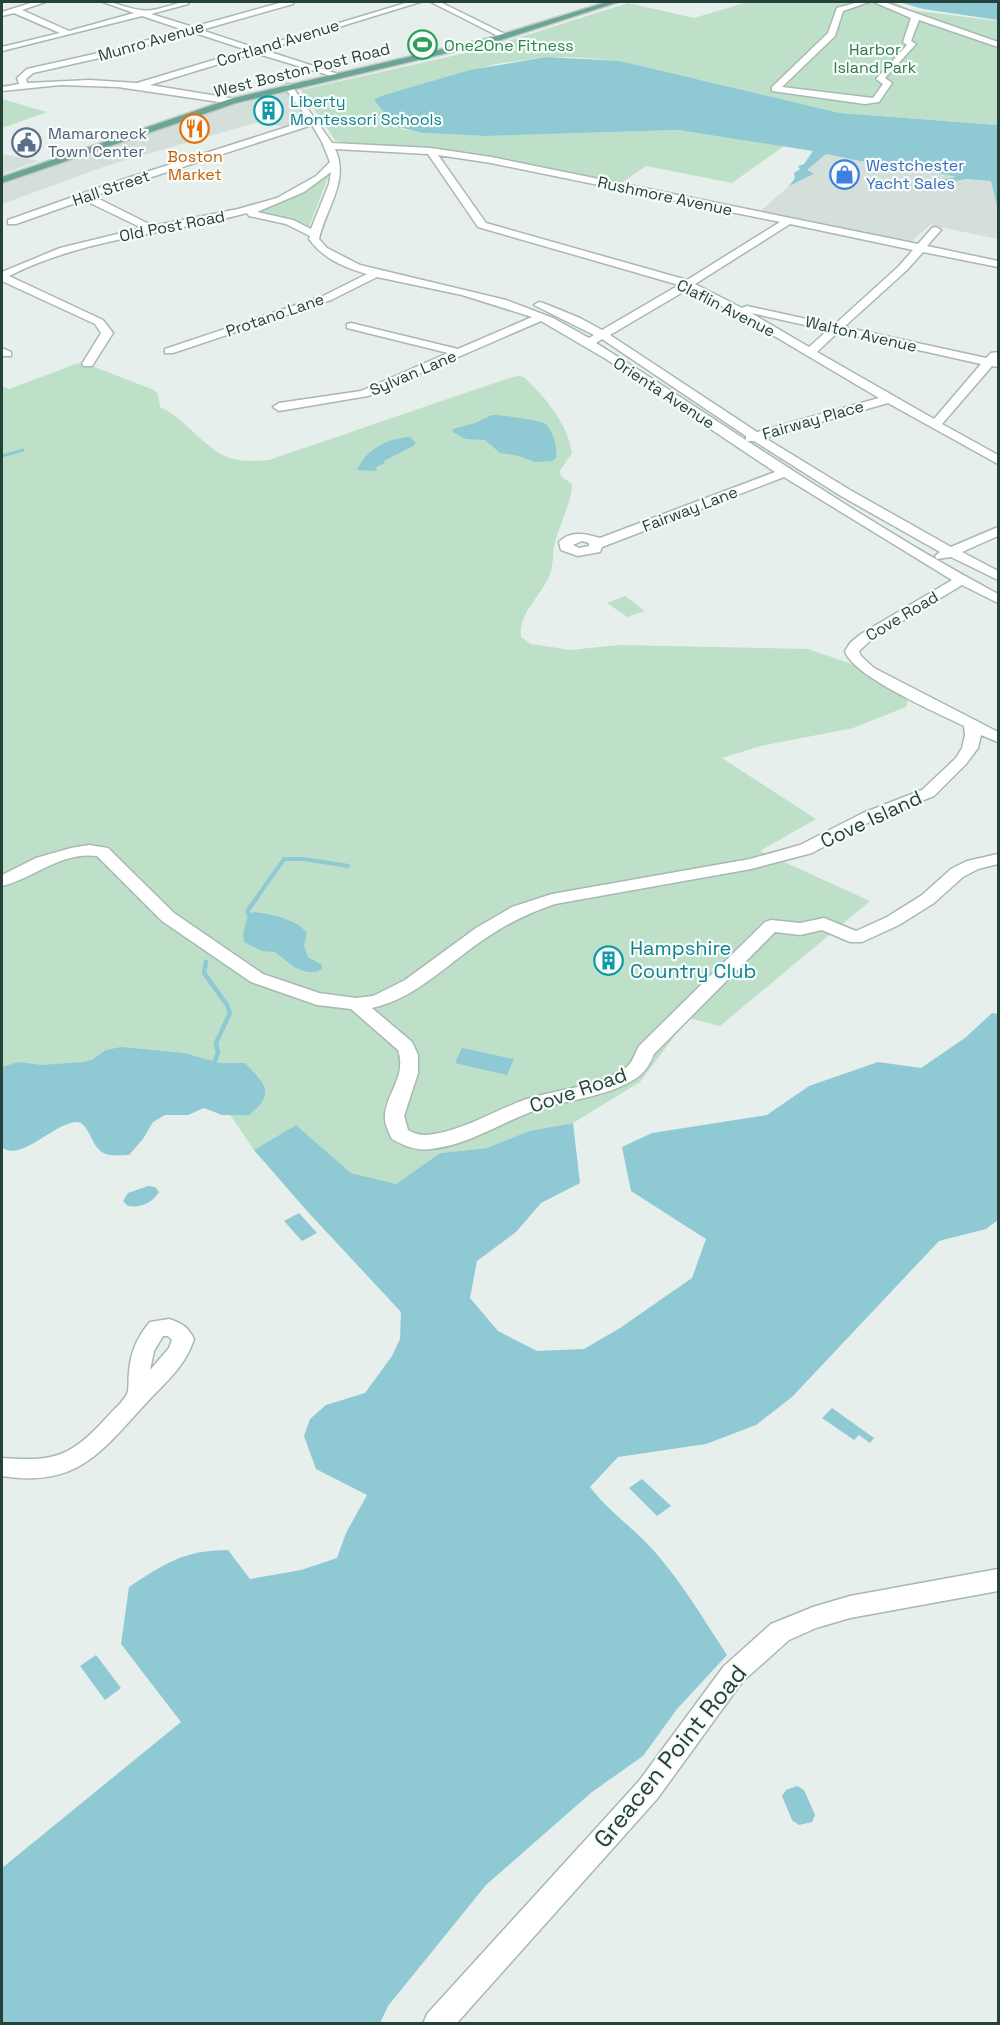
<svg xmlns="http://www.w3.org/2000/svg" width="1000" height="2025" viewBox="0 0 1000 2025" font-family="'Space Grotesk',sans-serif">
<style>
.built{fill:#d4dfda}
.green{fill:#bfe0c8}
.water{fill:#8ec9d4}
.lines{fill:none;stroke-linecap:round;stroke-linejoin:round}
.stream-far2{stroke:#8ec9d4;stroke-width:3}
.stream-far1{stroke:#8ec9d4;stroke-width:4}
.stream{stroke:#8ec9d4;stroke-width:4.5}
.minor-casing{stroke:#a8b8b2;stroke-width:3}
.major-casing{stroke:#c2cac8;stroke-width:3}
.minor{fill:#fff;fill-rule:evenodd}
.major{fill:#6aa596;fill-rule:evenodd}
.labels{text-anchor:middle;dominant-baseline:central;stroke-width:4.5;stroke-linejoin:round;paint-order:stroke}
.far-street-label{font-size:16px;fill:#24423a;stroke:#f7fbf9}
.far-leisure-label{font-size:16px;fill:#27864d;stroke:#f7fbf9;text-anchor:start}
.far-park-label{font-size:16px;fill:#2d7a4b;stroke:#f7fbf9}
.far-culture-label{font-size:16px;fill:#0d838f;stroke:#f7fbf9;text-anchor:start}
.far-service-label{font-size:16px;fill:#4e5e75;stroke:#f7fbf9;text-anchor:start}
.far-food-label{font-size:16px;fill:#c56008;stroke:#f7fbf9}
.far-shop-label{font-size:16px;fill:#366cbe;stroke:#f7fbf9;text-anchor:start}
.street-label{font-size:20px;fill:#24423a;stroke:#f7fbf9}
.culture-label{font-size:20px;fill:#0d838f;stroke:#f7fbf9;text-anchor:start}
.near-street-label{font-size:24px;fill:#24423a;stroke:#f7fbf9}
</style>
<rect width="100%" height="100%" fill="#e6efeb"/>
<g class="built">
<path d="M287,90L310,122L290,128L259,122L106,166L2,204V185L169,125Z"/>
<path d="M2,154L39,161L2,174Z"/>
<path d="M826,154L860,161L891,163L959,177L944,183L967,179L991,181L998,210V239L930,225L908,245L757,214L789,186L813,175L806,170Z"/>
</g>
<g class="green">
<path d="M748,2H893L911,10L998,21V125L840,113L620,61L572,57H546L496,64L381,96L375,100L402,129L422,133L486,136L678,130L784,146L732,183L646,166L621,183L463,152L352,145L335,140L301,90L483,49L628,3L694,18Z"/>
<path d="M2,99L47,112L5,127L2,126Z"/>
<path d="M329,175L309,227L257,213L275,206Z"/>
<path d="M84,363L154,390L158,394L160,407C185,418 205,449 227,457C240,462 255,461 269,460L509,378L518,376L524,377C547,400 566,421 572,453L559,472L562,477L572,484C572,501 560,524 555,542C552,553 554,563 550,574C542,596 518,612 521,637L531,644L570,650L619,645L808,649L852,664L903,693L908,700L906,707L853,728L761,746L722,758L816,819L760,851L870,901L720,1026L688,1018L640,1082L573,1123L529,1131L487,1148L440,1153L396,1184L351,1173L296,1125L254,1150L231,1116L123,1060L2,1110V386L9,389L76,364Z"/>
<path d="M625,596L645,611L627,617L607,603Z"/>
</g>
<g class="water">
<path d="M899,2H998V20L923,9Z"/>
<path d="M546,57L620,61L840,113L998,125V210L991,181L967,179L944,183L939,180L957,177L891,163L860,161L826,154L807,170L814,174L789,186L795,178L794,173L800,169L798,166L804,164L813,151L678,130L486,136L422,133L395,126L374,100L381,96L470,70Z"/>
<path d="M492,415C497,414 541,421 544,423C553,428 558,449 556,458L552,461L535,462L519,456L500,453L485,440L466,439L453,432V429L475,423Z"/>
<path d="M410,437L416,443L413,446L384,461L385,463L376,467L377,471L357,470C366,450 387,438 410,437Z"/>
<path d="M254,912C270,914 297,919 307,933L304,946L308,957L322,965V969L316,972H308L295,968L275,952L262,951L244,942L243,934L248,914Z"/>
<path d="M992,1013L998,1014V1220L986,1229L939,1241L792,1397L756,1425L706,1444L618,1457L590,1487C609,1512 635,1529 655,1552C683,1584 704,1620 727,1655L677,1709L643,1756L592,1792L486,1885L388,2006L380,2023H2V1868L181,1722L121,1644L129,1587C164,1564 184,1550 228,1550L250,1579L301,1570L337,1558L346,1533L367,1495L316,1469L304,1436L310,1419L326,1405L365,1393L392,1356L400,1339L401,1312L307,1211L254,1150L296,1125L351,1173L396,1184L440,1153L487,1148L529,1131L573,1123L580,1183L541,1203L516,1232L477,1261L470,1298L498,1331L537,1351L584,1349L620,1328L692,1278L706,1239L631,1191L622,1147L652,1133L767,1115L809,1086L878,1062L921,1068L965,1038Z"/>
<path d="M121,1047L184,1053L220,1063H245C264,1083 277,1093 249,1115H222L204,1108L188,1115H165L153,1122L143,1139L129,1155C123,1155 116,1156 110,1155C90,1153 91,1121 76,1122C54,1123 20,1163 2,1147V1067L18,1062L42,1065L83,1062L92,1060L106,1050Z"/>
<path d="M462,1048L514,1059L507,1075L455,1063Z"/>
<path d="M148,1186L155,1187L159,1192C152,1203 141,1208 128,1206L123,1201L128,1193Z"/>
<path d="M299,1213L317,1233L302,1241L284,1221Z"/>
<path d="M832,1408L874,1438L870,1443L859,1435L854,1440L822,1418Z"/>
<path d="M642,1479L671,1506L657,1516L629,1488Z"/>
<path d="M96,1655L121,1688L105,1700L80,1666Z"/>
<path d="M797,1786L804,1790L815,1815L812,1822L799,1825L792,1820L782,1796L786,1790Z"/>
</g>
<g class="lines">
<path class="stream-far2" d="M2,456L23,450"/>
<path class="stream-far1" d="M255,900L284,859H304L348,866"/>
<g class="stream">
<path d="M248,914V910L256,899"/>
<path d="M206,962L204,973L227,1005L230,1013L216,1043L218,1052L215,1061"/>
</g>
<defs>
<g id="minor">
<path d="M34,2H45L22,10L69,31L134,13L103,2C117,2 128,9 141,10C156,13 173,2 189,2L188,4L151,14L193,27L283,2H294L293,4L201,30L256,48L409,2H420L264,50L338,74V78L255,53L150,85L236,99L237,101L233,104L118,87L60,85L2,91V87L19,84L17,78L27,69L112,50L184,30L142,16L2,51V47L60,33L14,13L2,16V12ZM192,32L247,50L137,83L89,80L27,83L26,79L33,73L117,54Z"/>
<path d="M431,2H440L509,36L502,38Z"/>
<path d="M859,2H869L843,11L835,36L782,87L873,98L883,84L876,79L907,45L903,42L911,18L874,2H884L998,42V47L919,20L911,41L916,44L885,78L892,83L879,102L865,104L772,91V87L828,33L837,8Z"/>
<path d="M288,84L291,85L332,143L431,148L491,157L918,244L932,228L936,227L941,230L927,246L998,261V267L923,252L907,270L844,327L986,358L991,353L998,352L997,360L998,367L992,366L942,424L998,455V464L888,403L765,438L850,490L951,547L998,527V536L962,552L998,571V580L951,557L937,559L935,556L940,552L841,496L754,441H746V436L602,339L596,343C730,427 858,519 998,594V603L962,585L871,640L859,651L861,656L874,668L998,732V742L981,735L978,748L966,764L934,796L875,819L812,853L751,869L555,904C531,912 510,922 489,936C451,960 418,998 372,1008L412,1042L418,1055V1073L404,1116L408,1130C416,1135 424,1136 434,1134C466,1129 494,1111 524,1100C557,1089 594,1088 624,1069C633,1063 634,1055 639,1046L765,922L771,920L800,923L824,918L856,931L887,917L922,895L951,869L967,861L998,854V864L978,869L963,877L934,903L899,925L862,942H850L822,930L800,935L775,932L654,1054C650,1064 645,1073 635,1079C606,1097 571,1099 539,1109C503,1121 470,1145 431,1149C416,1151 405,1146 392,1139C389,1133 384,1122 385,1116C386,1093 407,1077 398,1050L351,1009L317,1005L251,982L162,921L97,856C62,851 34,878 2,886V875L36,858L71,848L89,845L108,848L174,913L263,974L319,993L356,998L373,996L405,980L476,928L512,907L552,894L750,859L800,845L863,813L922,790L956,758L962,748L965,735L964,726C938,713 852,676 845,651L850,643L861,634L952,580L784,477L602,547L600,552L578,556L561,550L559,542C571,530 586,534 600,538L775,472L606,359L541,321L368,396L279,411L273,407L279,403L361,391L448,353L347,328V324L351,323L458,349L532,317L462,295L377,277L331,300L173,353H165V349L323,296L367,274C343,267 324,259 309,239L310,236L286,224L249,216L247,213C167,234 84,238 9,276L103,320L113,333L92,366H84L82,364L101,333L95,324L2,281V272L60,248L142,228L84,200L16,224H8V220L112,183L309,120L284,87ZM312,125L322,142L330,162L316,176L277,198L238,209L153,226L93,196ZM335,149L428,154L478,227L679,285L602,330L580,318L543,303L539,302L534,305L594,335L589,338L553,318L506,300L360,265L327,248L319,239C326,208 350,180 335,149ZM438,155L491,163L780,222L687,280L486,223ZM331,172L329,184L311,229L293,220L257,212L304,192ZM790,224L913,250L899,266L834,325L747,306L742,308L695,284ZM688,289L739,315L879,398L757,432L610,335ZM751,313L828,330L809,347ZM838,332L981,364L934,419L817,352ZM582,541L589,543V546L579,548L573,545Z"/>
<path d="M2,348L11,352V356H2Z"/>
<path d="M169,1319C182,1323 188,1327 194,1339C186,1365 166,1382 148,1401C101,1452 78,1488 2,1476V1458C55,1462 71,1457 108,1416C113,1410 126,1400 128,1391C129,1386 128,1379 129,1373C130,1353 137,1337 150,1322ZM163,1336H168L172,1340L169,1348L150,1370L154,1351Z"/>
<path d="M998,1569V1591L850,1618L816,1628L789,1640L742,1682L657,1799L456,2024H423L427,2014L639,1781L724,1666L771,1624L813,1607L850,1596Z"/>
</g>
<path id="major" d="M607,2H618L498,41L236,103L2,183V177L230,99L493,37Z"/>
</defs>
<use href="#minor" class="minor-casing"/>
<use href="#major" class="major-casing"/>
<use href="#minor" class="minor"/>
<use href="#major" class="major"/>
</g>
<defs>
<symbol id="stadium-ring" viewBox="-11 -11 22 22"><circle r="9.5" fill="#f7fbf9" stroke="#2e9e5b" stroke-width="1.5"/><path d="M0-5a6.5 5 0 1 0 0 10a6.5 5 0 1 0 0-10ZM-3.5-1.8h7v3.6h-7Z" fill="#2e9e5b"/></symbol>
<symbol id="building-ring" viewBox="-11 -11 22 22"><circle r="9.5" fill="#f7fbf9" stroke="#0f9aa8" stroke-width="1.5"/><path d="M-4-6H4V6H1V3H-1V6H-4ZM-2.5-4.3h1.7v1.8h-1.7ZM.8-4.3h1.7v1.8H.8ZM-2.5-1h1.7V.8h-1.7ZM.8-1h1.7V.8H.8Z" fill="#0f9aa8"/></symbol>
<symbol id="restaurant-ring" viewBox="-11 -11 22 22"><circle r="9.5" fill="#f7fbf9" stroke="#e8710a" stroke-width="1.5"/><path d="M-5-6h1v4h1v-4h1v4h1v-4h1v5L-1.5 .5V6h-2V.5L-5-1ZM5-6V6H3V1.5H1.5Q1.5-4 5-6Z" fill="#e8710a"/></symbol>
<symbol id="civic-ring" viewBox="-11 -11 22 22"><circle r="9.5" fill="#f7fbf9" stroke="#5c6f8a" stroke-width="1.5"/><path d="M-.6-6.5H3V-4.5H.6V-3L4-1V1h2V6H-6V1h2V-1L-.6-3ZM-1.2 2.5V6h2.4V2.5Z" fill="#5c6f8a"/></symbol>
<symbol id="shop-ring" viewBox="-11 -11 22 22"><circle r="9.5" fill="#f7fbf9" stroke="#3f7fe0" stroke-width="1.5"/><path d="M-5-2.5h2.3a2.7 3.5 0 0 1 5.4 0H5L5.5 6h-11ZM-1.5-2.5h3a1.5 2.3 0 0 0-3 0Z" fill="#3f7fe0"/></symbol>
</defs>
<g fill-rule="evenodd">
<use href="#stadium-ring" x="406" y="28" width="33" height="33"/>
<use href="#building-ring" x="252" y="94" width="33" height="33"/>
<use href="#restaurant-ring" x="178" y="112" width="33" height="33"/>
<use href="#civic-ring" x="10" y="126" width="33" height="33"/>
<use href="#shop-ring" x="828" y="158" width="33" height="33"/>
<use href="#building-ring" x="592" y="944" width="33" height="33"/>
</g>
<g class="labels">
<g class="far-street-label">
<text transform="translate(151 41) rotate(-16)">Munro Avenue</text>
<text transform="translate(278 43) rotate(-17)">Cortland Avenue</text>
<text transform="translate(302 70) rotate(-14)">West Boston Post Road</text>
<text transform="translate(111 188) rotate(-19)">Hall Street</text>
<text transform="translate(665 196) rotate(12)">Rushmore Avenue</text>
<text transform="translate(172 226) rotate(-11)">Old Post Road</text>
<text transform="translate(726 308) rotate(27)">Claflin Avenue</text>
<text transform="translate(275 315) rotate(-19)">Protano Lane</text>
<text transform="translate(861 334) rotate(13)">Walton Avenue</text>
<text transform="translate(413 373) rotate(-23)">Sylvan Lane</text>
<text transform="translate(664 393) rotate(33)">Orienta Avenue</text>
<text transform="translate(813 420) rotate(-16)">Fairway Place</text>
<text transform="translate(690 509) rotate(-21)">Fairway Lane</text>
<text transform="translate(902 616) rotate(-31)">Cove Road</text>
</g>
<g class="far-leisure-label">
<text x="444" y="45">One2One Fitness</text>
</g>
<g class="far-park-label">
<text x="875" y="49">Harbor<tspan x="875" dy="18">Island Park</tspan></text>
</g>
<g class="far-culture-label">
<text x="290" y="101">Liberty<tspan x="290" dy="18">Montessori Schools</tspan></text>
</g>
<g class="far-service-label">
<text x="48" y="133">Mamaroneck<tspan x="48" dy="18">Town Center</tspan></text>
</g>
<g class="far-food-label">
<text x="195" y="156">Boston<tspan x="195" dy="18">Market</tspan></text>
</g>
<g class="far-shop-label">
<text x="866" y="165">Westchester<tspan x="866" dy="18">Yacht Sales</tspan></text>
</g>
<g class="street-label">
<text transform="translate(871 819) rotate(-25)">Cove Island</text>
<text transform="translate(578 1090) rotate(-19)">Cove Road</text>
</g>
<g class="culture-label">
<text x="630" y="948">Hampshire<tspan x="630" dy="23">Country Club</tspan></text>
</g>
<g class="near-street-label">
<text transform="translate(670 1756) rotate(-51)">Greacen Point Road</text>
</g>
</g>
<rect width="1000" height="2025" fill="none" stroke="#24423a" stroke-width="6"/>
</svg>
